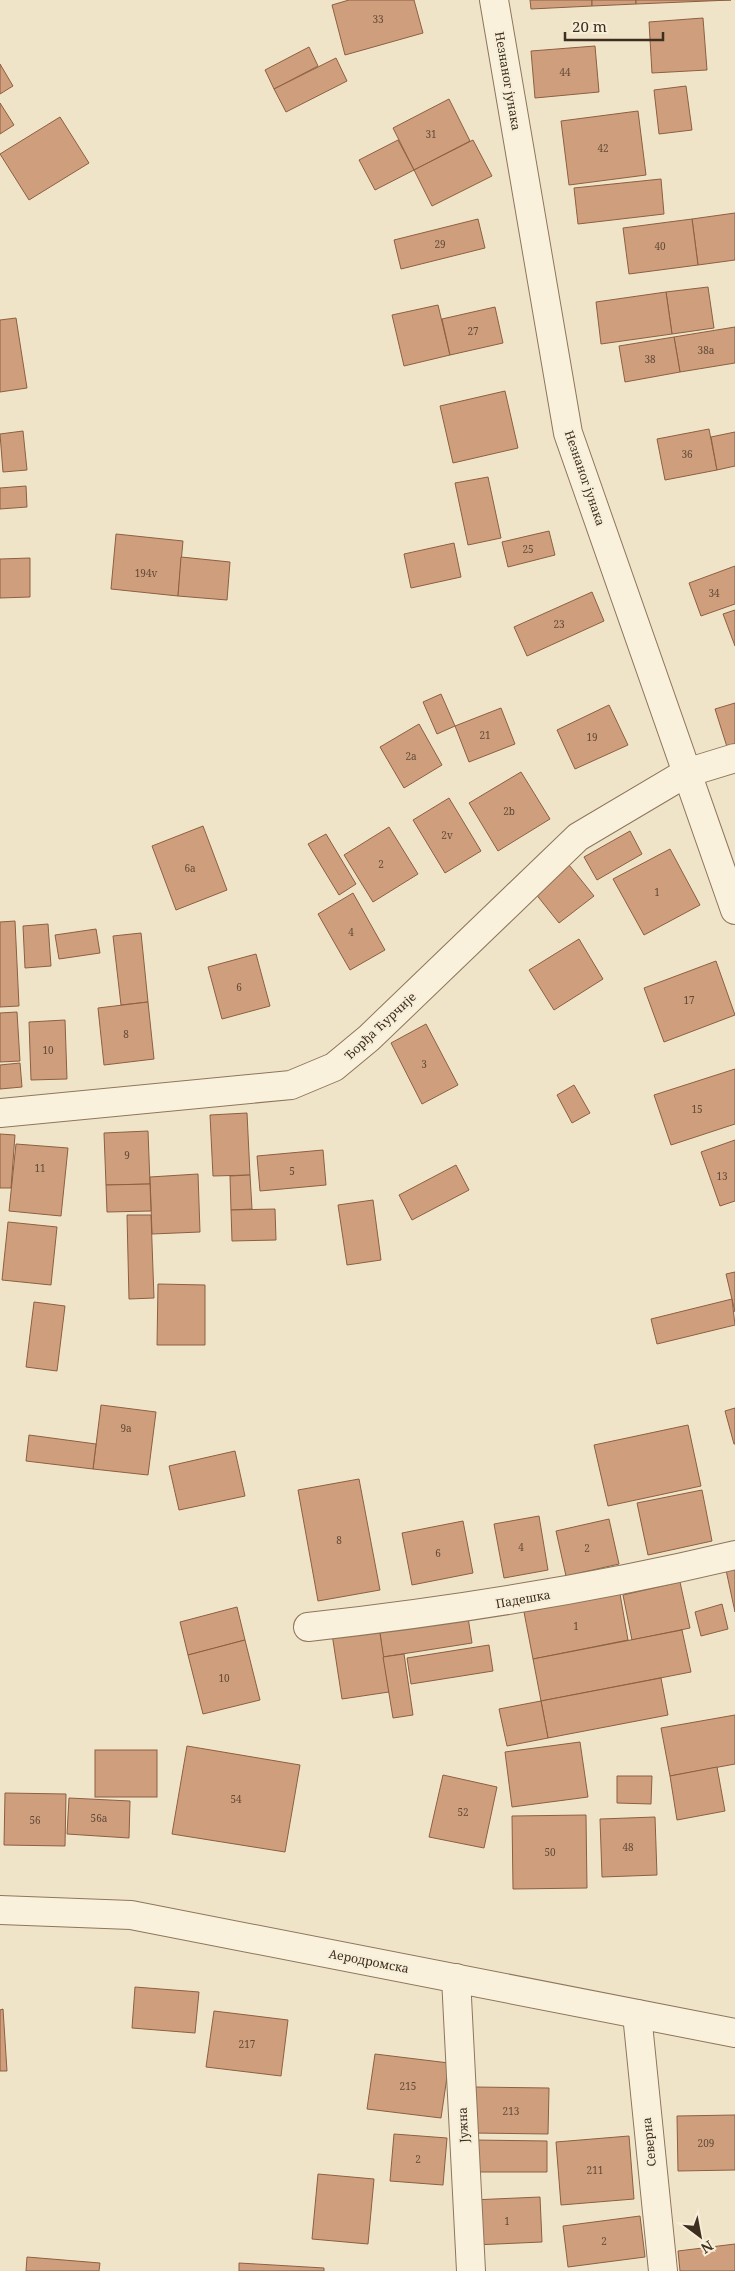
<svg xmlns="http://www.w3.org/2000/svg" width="735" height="2271" viewBox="0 0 735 2271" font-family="'Noto Serif',serif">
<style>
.building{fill:#cf9f7d;stroke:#8d5f41}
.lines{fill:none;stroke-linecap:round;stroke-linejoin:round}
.minor-casing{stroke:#8d765c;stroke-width:30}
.minor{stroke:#faf1dc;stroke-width:28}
.labels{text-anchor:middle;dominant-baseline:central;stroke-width:4.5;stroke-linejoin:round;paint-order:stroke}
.number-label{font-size:10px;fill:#624a37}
.street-label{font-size:12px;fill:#3d2e20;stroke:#f7eed8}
</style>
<rect width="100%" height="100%" fill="#f0e4c8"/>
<g class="building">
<path d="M349,0H414L423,33L345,55L332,5Z"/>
<path d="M530,0H592V6L531,9Z"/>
<path d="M592,0H636V4L592,6Z"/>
<path d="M636,0H731L636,4Z"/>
<path d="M703,18L707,70L652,73L649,22Z"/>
<path d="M595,46L599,92L535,98L531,51Z"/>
<path d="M309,47L318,66L274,89L265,70Z"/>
<path d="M336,58L347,81L286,112L274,89Z"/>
<path d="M0,64L13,86L0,94Z"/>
<path d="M686,86L692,130L659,134L654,90Z"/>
<path d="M449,99L470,141L414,170L393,128Z"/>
<path d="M0,103L14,125L0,134Z"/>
<path d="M638,111L646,175L569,185L561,121Z"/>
<path d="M60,117L89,163L29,200L0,154Z"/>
<path d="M398,140L414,170L375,190L359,160Z"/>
<path d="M473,140L492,176L432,206L414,170Z"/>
<path d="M661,179L664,214L578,224L574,188Z"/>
<path d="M735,213V260L698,265L692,219Z"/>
<path d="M478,219L485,248L401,269L394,240Z"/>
<path d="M692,219L698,265L629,274L623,228Z"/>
<path d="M708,287L714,328L672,334L666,292Z"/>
<path d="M666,292L672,334L601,344L596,302Z"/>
<path d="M438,305L450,355L404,366L392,315Z"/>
<path d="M495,307L503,343L450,355L442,319Z"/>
<path d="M16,318L27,388L0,392V320Z"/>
<path d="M735,327V363L680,372L674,337Z"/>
<path d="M674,337L680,372L625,382L619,346Z"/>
<path d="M505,391L518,448L453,463L440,406Z"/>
<path d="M709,429L717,470L665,480L657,439Z"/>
<path d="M23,431L27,470L3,472L0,434Z"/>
<path d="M735,432V466L717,470L711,437Z"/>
<path d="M488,477L501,538L468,545L455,483Z"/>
<path d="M26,486L27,507L0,509V488Z"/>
<path d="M549,531L555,555L508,567L502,542Z"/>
<path d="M116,534L183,541L178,596L111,589Z"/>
<path d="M454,543L461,577L411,588L404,554Z"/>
<path d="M181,557L230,562L227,600L178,596Z"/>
<path d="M30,558V597L0,598V559Z"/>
<path d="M735,566V604L701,616L689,583Z"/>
<path d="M592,592L604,621L527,656L514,627Z"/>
<path d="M735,610V646L723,614Z"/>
<path d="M441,694L455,726L437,734L423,702Z"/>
<path d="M735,703V748L728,750L715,709Z"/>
<path d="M609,705L628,745L575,769L557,730Z"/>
<path d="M501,708L515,744L469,762L455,726Z"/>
<path d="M419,724L442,765L404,788L380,747Z"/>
<path d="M521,772L550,819L498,851L469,803Z"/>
<path d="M449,798L481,851L445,873L413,820Z"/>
<path d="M203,826L227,890L176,910L152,846Z"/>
<path d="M389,827L418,874L373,902L344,855Z"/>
<path d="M630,831L642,854L597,880L584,857Z"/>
<path d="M326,834L356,884L339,895L308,844Z"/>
<path d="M670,849L700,905L644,935L613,879Z"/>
<path d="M569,865L594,896L559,923L535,893Z"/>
<path d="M353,893L385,950L350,970L318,914Z"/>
<path d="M15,921L19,1006L0,1007V922Z"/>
<path d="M48,924L51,966L25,968L23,926Z"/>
<path d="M96,929L100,953L59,959L55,935Z"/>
<path d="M141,933L148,1002L121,1005L113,936Z"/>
<path d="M579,939L603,979L554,1010L529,970Z"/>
<path d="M256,954L270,1006L222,1019L208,967Z"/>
<path d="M716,961L735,1015L664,1042L644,988Z"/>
<path d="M148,1002L154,1059L104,1065L98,1008Z"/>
<path d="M17,1012L20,1061L0,1062V1013Z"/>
<path d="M65,1020L67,1079L31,1080L29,1022Z"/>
<path d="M426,1024L458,1085L422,1104L391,1043Z"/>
<path d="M20,1063L22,1087L0,1089V1065Z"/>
<path d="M735,1069V1124L671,1145L654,1095Z"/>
<path d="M574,1085L590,1113L572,1123L557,1095Z"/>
<path d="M247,1113L250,1175L213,1176L210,1115Z"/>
<path d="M148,1131L150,1184L106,1185L104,1133Z"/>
<path d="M0,1134L15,1135L11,1188H0Z"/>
<path d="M735,1140V1201L720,1206L701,1152Z"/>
<path d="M16,1144L68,1148L61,1216L9,1211Z"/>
<path d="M323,1150L326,1185L260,1191L257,1156Z"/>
<path d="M456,1165L469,1190L412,1220L399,1195Z"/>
<path d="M198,1174L200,1232L152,1234L150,1177Z"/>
<path d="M250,1175L252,1209L231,1210L230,1176Z"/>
<path d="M150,1184L151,1211L107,1212L106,1185Z"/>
<path d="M373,1200L381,1260L347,1265L338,1205Z"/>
<path d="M275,1209L276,1240L232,1241L231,1210Z"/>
<path d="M127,1215H151L154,1298L129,1299Z"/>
<path d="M8,1222L57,1227L51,1285L2,1280Z"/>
<path d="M735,1272V1312L726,1274Z"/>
<path d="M158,1284L205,1285V1345H157Z"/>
<path d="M732,1299L735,1325L657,1344L651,1319Z"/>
<path d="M34,1302L65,1306L57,1371L26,1367Z"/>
<path d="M101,1405L156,1412L148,1475L93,1469Z"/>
<path d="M735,1408V1444H734L725,1411Z"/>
<path d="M688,1425L701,1486L608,1506L594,1445Z"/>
<path d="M29,1435L96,1444L93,1469L26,1461Z"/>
<path d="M235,1451L245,1496L179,1510L169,1466Z"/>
<path d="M359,1479L380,1590L318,1601L298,1490Z"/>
<path d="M702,1490L712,1541L648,1555L637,1503Z"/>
<path d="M539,1516L548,1570L504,1578L494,1524Z"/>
<path d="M609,1519L619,1564L566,1576L556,1531Z"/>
<path d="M463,1521L473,1573L412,1585L402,1533Z"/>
<path d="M735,1568V1612L726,1570Z"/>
<path d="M680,1582L690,1628L632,1640L623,1595Z"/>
<path d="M620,1594L628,1640L533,1659L524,1612Z"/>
<path d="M722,1604L728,1629L701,1636L695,1612Z"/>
<path d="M237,1607L245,1640L188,1655L180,1622Z"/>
<path d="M467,1611L472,1643L383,1657L379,1625Z"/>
<path d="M379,1627L389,1692L342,1699L332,1634Z"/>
<path d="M682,1630L691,1672L541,1701L533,1659Z"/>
<path d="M245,1640L260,1700L203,1714L188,1655Z"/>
<path d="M489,1645L493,1671L411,1684L407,1658Z"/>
<path d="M404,1654L413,1715L393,1718L383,1657Z"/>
<path d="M661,1678L668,1715L548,1738L541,1701Z"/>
<path d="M541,1701L548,1738L507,1746L499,1709Z"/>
<path d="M735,1715V1764L670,1776L661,1728Z"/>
<path d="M580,1742L588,1797L512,1807L505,1752Z"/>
<path d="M187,1746L300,1765L285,1852L172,1834Z"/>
<rect x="95" y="1750" width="62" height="47"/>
<path d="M717,1767L725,1811L677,1820L670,1776Z"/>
<path d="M443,1775L497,1787L484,1848L429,1837Z"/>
<path d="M617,1776H652L651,1804L617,1803Z"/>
<path d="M5,1793L66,1794L65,1846L4,1845Z"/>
<path d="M69,1798L130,1801L129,1838L67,1834Z"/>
<path d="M586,1815L587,1888L513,1889L512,1816Z"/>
<path d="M655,1817L657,1875L602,1877L600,1819Z"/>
<path d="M135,1987L199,1992L195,2033L132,2028Z"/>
<path d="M3,2009L7,2071H0V2010Z"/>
<path d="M214,2011L288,2020L281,2076L206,2067Z"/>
<path d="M375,2054L449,2063L441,2118L367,2109Z"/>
<path d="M474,2087L549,2088L548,2134L473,2133Z"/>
<path d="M735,2115V2170L678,2171L677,2116Z"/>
<path d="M394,2134L447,2138L443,2185L390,2181Z"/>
<path d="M629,2136L634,2199L561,2205L556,2142Z"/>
<path d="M475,2140L547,2141V2172H475Z"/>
<path d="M318,2174L374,2179L368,2244L312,2239Z"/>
<path d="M540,2197L542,2242L474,2245L472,2200Z"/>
<path d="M640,2216L645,2257L568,2267L563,2226Z"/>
<path d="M735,2244V2271H680L678,2251Z"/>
<path d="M27,2257L100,2263L99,2271H26Z"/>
<path d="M239,2263L324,2268V2271H239Z"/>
</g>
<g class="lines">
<defs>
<g id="minor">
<path d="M494,0L568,433L735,910"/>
<path d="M0,1113L291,1085L334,1067L369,1038L578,837L686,773L735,758"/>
<path d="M308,1627C454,1611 592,1589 735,1555"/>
<path d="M0,1910L131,1915L735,2033"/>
<path d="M456,1978L471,2271"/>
<path d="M637,2014L663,2271"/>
</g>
</defs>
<use href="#minor" class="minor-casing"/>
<use href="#minor" class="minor"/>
</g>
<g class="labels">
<g class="number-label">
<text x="378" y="19">33</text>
<text x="565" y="72">44</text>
<text x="431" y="134">31</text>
<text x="603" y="148">42</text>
<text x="440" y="244">29</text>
<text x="660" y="246">40</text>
<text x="473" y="331">27</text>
<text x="706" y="350">38a</text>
<text x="650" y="359">38</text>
<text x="687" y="454">36</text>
<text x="528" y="549">25</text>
<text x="146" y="573">194v</text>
<text x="714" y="593">34</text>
<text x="559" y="624">23</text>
<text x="485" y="735">21</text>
<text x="592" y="737">19</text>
<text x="411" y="756">2a</text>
<text x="509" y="811">2b</text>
<text x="447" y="835">2v</text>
<text x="381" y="864">2</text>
<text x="190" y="868">6a</text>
<text x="657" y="892">1</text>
<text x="351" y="932">4</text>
<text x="239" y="987">6</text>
<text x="689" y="1000">17</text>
<text x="126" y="1034">8</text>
<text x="48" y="1050">10</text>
<text x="424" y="1064">3</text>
<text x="697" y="1109">15</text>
<text x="127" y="1155">9</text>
<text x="40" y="1168">11</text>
<text x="292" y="1171">5</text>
<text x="722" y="1176">13</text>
<text x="126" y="1428">9a</text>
<text x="339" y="1540">8</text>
<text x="521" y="1547">4</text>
<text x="587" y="1548">2</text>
<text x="438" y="1553">6</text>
<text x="576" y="1626">1</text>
<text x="224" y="1678">10</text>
<text x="236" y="1799">54</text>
<text x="463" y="1812">52</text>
<text x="99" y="1818">56a</text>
<text x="35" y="1820">56</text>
<text x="628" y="1847">48</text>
<text x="550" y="1852">50</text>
<text x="247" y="2044">217</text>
<text x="408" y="2086">215</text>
<text x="511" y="2111">213</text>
<text x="706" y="2143">209</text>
<text x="418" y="2159">2</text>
<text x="595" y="2170">211</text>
<text x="507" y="2221">1</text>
<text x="604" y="2241">2</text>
</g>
<g class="street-label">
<text transform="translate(508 81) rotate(80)">Незнаног јунака</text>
<text transform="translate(585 478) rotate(71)">Незнаног јунака</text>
<text transform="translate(380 1026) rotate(-43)">Ђорђа Ћурчије</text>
<text transform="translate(523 1599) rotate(-10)">Падешка</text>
<text transform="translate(369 1961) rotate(11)">Аеродромска</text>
<text transform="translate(463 2125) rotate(-93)">Јужна</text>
<text transform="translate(649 2142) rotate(-96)">Северна</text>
</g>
</g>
<g transform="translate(700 2236) rotate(148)" stroke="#f7eed8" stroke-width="4" paint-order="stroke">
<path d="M0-4L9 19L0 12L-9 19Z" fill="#3d2e20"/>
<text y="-8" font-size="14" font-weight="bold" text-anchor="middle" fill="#3d2e20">N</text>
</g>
<path d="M565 32v8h98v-8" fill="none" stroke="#3d2e20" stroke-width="2.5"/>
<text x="572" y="32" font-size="15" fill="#3d2e20" stroke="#f7eed8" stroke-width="4" paint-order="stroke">20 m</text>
</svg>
